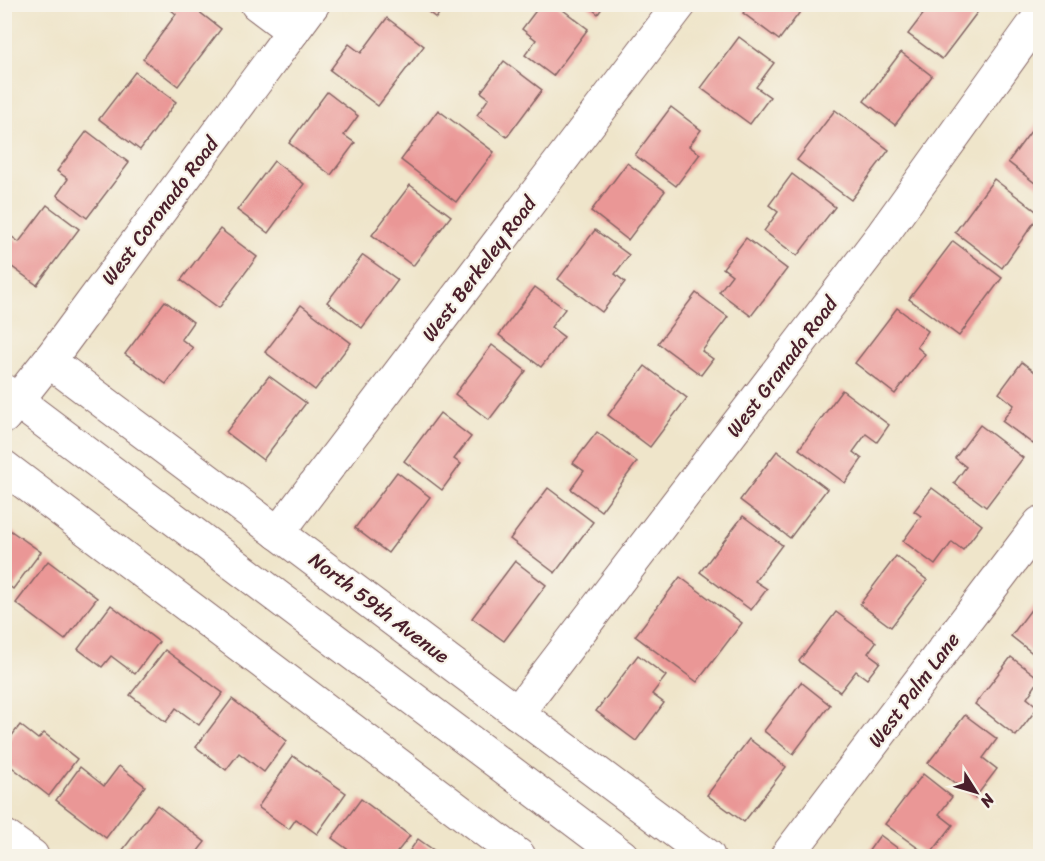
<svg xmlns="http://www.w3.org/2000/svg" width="1045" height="861" viewBox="0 0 1045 861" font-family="Sriracha,sans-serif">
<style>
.building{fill:#ea9796}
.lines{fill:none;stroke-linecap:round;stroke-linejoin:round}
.minor-casing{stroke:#846463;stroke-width:35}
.major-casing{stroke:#846463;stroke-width:35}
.minor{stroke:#fff;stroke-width:33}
.major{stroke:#fff;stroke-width:33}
.labels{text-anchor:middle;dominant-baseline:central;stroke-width:4.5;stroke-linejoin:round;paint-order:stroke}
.street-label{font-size:20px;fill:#4a1f2b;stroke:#f7f3e8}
</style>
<rect width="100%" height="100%" fill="#f7f3e8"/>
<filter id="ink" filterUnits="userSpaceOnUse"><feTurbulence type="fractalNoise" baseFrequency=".0167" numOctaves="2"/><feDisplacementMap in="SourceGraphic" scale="12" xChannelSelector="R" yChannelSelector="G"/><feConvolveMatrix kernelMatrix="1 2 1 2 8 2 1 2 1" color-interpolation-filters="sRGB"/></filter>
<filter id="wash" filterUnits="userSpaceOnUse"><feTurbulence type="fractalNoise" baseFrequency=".008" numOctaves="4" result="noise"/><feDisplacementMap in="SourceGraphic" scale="24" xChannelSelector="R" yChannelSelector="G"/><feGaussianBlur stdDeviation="1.35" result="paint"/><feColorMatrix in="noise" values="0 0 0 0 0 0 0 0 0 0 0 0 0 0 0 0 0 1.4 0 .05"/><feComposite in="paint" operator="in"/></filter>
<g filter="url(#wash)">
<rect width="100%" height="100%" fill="#efe5ca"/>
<g id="blocks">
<g class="building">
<path d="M164,4H189L221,29L178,86L143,59L176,14Z"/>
<path d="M418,4H446L436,18Z"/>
<path d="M541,4H555L588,29L553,76L525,55L536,40L522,29Z"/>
<path d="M586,4H605L598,14Z"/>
<path d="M749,4H806L779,40L743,13Z"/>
<path d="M931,4H972L979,10L942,59L908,34Z"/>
<path d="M387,18L424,46L378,106L330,70L349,44L361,53Z"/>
<path d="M739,37L774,63L756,87L770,97L750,124L701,88Z"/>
<path d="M901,52L932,76L895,125L864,101Z"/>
<path d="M504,61L542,90L507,137L477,115L489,98L481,92Z"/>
<path d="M135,72L176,102L140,150L99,119Z"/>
<path d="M327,92L358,116L344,135L355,143L331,175L289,143Z"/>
<path d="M671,107L701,130L689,146L700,154L676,186L635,155Z"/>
<path d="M438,110L494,152L456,202L401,160Z"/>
<path d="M835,110L889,150L851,200L797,160Z"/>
<path d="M1040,119V187L1008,162Z"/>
<path d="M87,131L129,163L87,218L57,195L68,179L57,171Z"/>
<path d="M274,161L304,184L268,233L237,210Z"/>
<path d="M627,163L665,191L628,240L591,211Z"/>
<path d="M792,174L835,207L797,256L764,231L778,212L769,205Z"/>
<path d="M994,179L1040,214L1002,268L955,232Z"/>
<path d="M410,185L451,216L413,266L372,235Z"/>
<path d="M47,205L79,229L37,285L4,261V231L19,242Z"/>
<path d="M220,229L257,257L219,308L181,280Z"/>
<path d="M595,230L629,255L615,274L625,282L602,312L558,279Z"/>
<path d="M746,238L787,269L751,316L719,292L732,275L723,268Z"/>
<path d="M953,241L1002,278L959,336L909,299Z"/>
<path d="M363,255L398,280L362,328L327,302Z"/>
<path d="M535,287L565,309L551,327L564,337L541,367L499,335Z"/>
<path d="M696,293L728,317L702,351L713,359L701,375L658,343Z"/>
<path d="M165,301L193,322L181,339L193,348L166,384L125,354Z"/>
<path d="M301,305L351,343L315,390L265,352Z"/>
<path d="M897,308L928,331L917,347L925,354L895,394L855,363Z"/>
<path d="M492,345L526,371L489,420L455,394Z"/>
<path d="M1022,362L1040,376V434L1033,444L1002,421L1014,405L999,393Z"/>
<path d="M645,366L687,398L650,447L608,415Z"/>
<path d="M269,376L306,403L263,460L226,432Z"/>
<path d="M842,390L889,425L877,442L866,434L853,452L862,459L845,483L799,449Z"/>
<path d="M440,413L471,437L454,459L461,464L442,490L404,461Z"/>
<path d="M980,425L1023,458L986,507L954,483L966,467L955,458Z"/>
<path d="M597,432L637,462L601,511L571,489L584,471L573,463Z"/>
<path d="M777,451L827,489L790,538L740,500Z"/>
<path d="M397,472L430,497L388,553L355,528Z"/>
<path d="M548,488L593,522L555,573L510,539Z"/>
<path d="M932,488L982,525L963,550L952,542L935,565L903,541L921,516L914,511Z"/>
<path d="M743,516L782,545L755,581L767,589L751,610L700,572Z"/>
<path d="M4,526L41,552L13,589L4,582Z"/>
<path d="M896,556L927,580L891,627L860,604Z"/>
<path d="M48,561L97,598L65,640L16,603Z"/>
<path d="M515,561L546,585L504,641L472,618Z"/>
<path d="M680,577L742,623L697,682L635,636Z"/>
<path d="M1039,599L1040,601V659L1011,636Z"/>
<path d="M111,605L159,642L135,674L111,656L102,667L78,649Z"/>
<path d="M836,612L876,642L868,653L880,662L867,679L856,671L840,692L799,661Z"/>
<path d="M165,650L223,693L199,725L176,708L166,722L130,695Z"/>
<path d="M638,655L666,676L652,694L664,703L636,741L596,711Z"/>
<path d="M1011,657L1040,679L1027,698L1038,707L1016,736L975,704Z"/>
<path d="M801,682L830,705L793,754L764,731Z"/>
<path d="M232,699L287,741L264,772L239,753L226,770L196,747Z"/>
<path d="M965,715L997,739L983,758L997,769L975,798L928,763Z"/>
<path d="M20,725L38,739L44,733L77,759L49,796L4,761V746Z"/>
<path d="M749,739L786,767L744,822L707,795Z"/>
<path d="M293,756L346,793L317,834L296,819L289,829L258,807Z"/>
<path d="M119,766L145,786L106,838L56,800L80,767L104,786Z"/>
<path d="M923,774L952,797L939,814L953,825L929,856L885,824Z"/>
<path d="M361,799L410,836L394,856H357L332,838Z"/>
<path d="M157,805L205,842L194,856H130L122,851Z"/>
<path d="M880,835L908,856H874L868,852Z"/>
<path d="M418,839L442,856H406Z"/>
</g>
</g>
</g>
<g filter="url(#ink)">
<use href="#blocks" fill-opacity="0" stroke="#846463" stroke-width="1.5"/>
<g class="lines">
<defs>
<g id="minor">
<path d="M257,4L293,31"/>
<path d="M49,361L708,856"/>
<path d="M4,417L54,354L313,4"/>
<path d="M4,467L519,856"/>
<path d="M278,533L680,4"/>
<path d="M517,713L883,234L1040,16"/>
<path d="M4,836L32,856"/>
<path d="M787,856L1040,523"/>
</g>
<path id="major" d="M4,391L622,856"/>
</defs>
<use href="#minor" class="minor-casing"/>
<use href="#major" class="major-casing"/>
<use href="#minor" class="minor"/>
<use href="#major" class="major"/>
</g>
</g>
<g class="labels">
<g class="street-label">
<text transform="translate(160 211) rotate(-53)">West Coronado Road</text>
<text transform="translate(479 269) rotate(-53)">West Berkeley Road</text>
<text transform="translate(782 367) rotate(-53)">West Granada Road</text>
<text transform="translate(379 608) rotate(37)">North 59th Avenue</text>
<text transform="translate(914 690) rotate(-53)">West Palm Lane</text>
</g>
</g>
<rect width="1045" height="861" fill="none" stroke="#f7f3e8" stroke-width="24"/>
<g transform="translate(976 792) rotate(127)" stroke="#f7f3e8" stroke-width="4.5" paint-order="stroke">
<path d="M0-4.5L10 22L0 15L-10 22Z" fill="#4a1f2b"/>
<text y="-9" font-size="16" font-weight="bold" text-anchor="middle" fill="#4a1f2b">N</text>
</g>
</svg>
